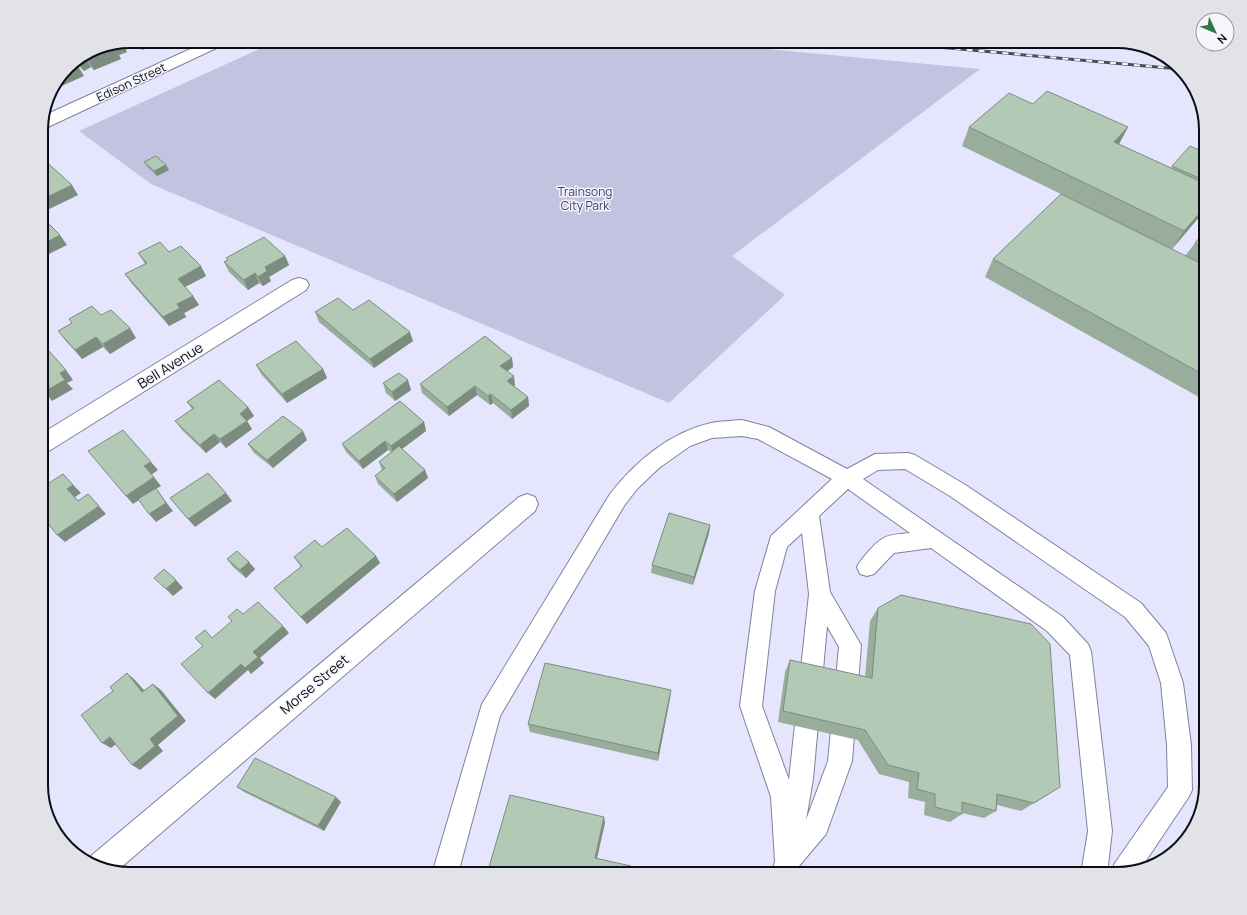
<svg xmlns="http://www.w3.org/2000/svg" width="1247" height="915" viewBox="0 0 1247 915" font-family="Manrope,sans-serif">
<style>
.green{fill:#c2c3e0}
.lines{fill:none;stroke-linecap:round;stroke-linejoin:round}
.lane-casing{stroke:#80819b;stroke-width:2}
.street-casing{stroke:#80819b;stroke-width:2}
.lane{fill:#fff;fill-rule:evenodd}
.street{fill:#fff;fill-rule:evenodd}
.rail-casing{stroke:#4c4d5a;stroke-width:3}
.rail{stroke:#f5f5fb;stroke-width:2;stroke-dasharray:6;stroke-linecap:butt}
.wall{fill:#98ad9c}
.shaded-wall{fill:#7c8d7f}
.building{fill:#b1c9b5;stroke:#7c8d7f}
.labels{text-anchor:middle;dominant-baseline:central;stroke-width:3;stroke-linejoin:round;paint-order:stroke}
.far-street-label{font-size:12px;fill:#0c0d16;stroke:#f5f5fb}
.far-park-label{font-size:12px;fill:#3a386d;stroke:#f5f5fb}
.street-label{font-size:14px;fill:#0c0d16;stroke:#f5f5fb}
.rim{fill:none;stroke:#0c0d16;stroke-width:2}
</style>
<rect width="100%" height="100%" fill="#e5e6fe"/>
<path class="green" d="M277,41H683L980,69L732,256L785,295L669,403L151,184L79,131Z"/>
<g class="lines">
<defs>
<path id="lane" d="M742,420L769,427L847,469L875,454L908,453L915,455L964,484L1141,603L1166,633L1183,683L1191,745L1192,790L1188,798L1141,868L1112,874L1111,872L1115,863L1168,787L1167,745L1161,683L1149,646L1125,617L950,496L905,469L878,470L863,479L1063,617L1088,644L1091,651L1112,831L1107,874H1081L1088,831L1070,655L1047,631L931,548L894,553L874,574L867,576L860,574L857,567C861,559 874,544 882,539C889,534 901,534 910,533L848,489L819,516L830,592L861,645L852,761L826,834L799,866L798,874H772L775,861L771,797L740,706L755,591L771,536L832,479L758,439L742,436L712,438L690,446L659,468L637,489L624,506L500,716L458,874H432L482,704L610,494C635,462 670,432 711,423C721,421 732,421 742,420ZM802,533L809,594L789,780L762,706L775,591L787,547ZM827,626L839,647L828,761L806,820L813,779Z"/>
<g id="street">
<path d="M208,41H227L225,44L48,127L41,128L43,116Z"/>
<path d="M299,278L306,280L309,285L306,290L49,451L41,454V434L292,280Z"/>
<path d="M527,494L535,497L538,504L535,511L118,870L89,860L92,855L519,497Z"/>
</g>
</defs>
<use href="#lane" class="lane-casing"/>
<use href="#street" class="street-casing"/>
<use href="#lane" class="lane"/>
<use href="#street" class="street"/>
<defs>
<path id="rail" d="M871,41L1179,69"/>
</defs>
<use href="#rail" class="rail-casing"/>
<use href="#rail" class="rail"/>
</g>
<g class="wall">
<path d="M132,41H162L142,50Z"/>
<path d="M96,48L127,52L119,55L121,59L94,70L91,67L84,71L76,64L75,61Z"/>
<path d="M1033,104L1128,127L1119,144L1171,168L1172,166L1206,153V209L1172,249L1185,256L1195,243L1206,230V401L985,277L993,259L1061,194L962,146L969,127Z"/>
<path d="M41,157L78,195L49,209L41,201Z"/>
<path d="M144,162L166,165L169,170L157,176L147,167Z"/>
<path d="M169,252L206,276L185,287L193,296L199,305L184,313L186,317L169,326L132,284L125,274L145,264L138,253Z"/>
<path d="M285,256L289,265L269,277L271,281L263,286L259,283L248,290L229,272L224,262L227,260L226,258Z"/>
<path d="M353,310L413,341L374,368L319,322L315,312Z"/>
<path d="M101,315L136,338L110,354L103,347L82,359L65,340L58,331L72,323L69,319Z"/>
<path d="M512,358L513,367L507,371L515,385L514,386L528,397L529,406L512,419L493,403L490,405L477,395L449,416L422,393L420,384Z"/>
<path d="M256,365L323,369L327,378L287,403L261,374Z"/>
<path d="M383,383L411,390L395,401L386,393Z"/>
<path d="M187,402L248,407L254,416L247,421L252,429L226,448L220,442L206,453L182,430L175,421L192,409Z"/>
<path d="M424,422L426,431L402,449L425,470L428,478L397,502L378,484L375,476L382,470L379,462L391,452L388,450L363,469L346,452L342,444Z"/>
<path d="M307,440L273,468L254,453L248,444Z"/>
<path d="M710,525L709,533L693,585L651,573L652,565Z"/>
<path d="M322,547L376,556L380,563L307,624L280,595L274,588L301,567L294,557Z"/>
<path d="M227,559L255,569L246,578L233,567Z"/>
<path d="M878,608L1034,803L1021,811L997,805L996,811L984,818L962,813V814L950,822L924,815L925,802L908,798L909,782L879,774L858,740L778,722L785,672L790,660L865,677L870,621Z"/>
<path d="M671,690L658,761L530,732L528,724Z"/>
<path d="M237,787L341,802L324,831L244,792Z"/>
</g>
<g class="shaded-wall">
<path d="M138,41H162L142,50Z"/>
<path d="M123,42L127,52L119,55L121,59L94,70L88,60L113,46Z"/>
<path d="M85,57L91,67L84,71L78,61Z"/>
<path d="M78,66L84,76L55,89L54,86L64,73Z"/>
<path d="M1128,127L1118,146L1114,142Z"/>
<path d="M166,165L169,170L157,176L154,171Z"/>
<path d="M72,185L78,195L49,209L43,199Z"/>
<path d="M1206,206V209L1172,249L1184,231Z"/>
<path d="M60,235L67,245L41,258V245Z"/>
<path d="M285,256L289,265L269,277L271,281L263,286L258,277L265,267Z"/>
<path d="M201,266L206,276L183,288L178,279Z"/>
<path d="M255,273L259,283L248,290L244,280Z"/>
<path d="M193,296L199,305L184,313L186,317L169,326L163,317L177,304Z"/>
<path d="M130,328L136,338L110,354L103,344Z"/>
<path d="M410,332L413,341L374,368L370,359Z"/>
<path d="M96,337L103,347L82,359L75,350Z"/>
<path d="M512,358L513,367L502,375L500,366Z"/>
<path d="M323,369L327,378L287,403L282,394Z"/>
<path d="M66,370L73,380L67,383L73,389L52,401L49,397L41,402V389L60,373Z"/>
<path d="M514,376L515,385L509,390L507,381Z"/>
<path d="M408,380L411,390L395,401L392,392Z"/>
<path d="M475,386L477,395L449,416L447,407Z"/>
<path d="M491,394L493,403L490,405L488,396Z"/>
<path d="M528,397L529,406L512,419L511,410Z"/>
<path d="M248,407L254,416L247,421L252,429L226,448L220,439L240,414Z"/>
<path d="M424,422L426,431L394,455L391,446Z"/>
<path d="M303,431L307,440L273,468L267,460Z"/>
<path d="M214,434L220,442L206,453L200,445Z"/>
<path d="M385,441L388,450L363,469L359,461Z"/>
<path d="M151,462L158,470L151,475L144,466Z"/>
<path d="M425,470L428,478L397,502L394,494Z"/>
<path d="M63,474L81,493L75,497L86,510L78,501L67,489Z"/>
<path d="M154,477L161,486L156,489L173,511L156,522L149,514L156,489L133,504L126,496Z"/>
<path d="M226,493L232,501L195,527L188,519Z"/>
<path d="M88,494L106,514L65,542L57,535Z"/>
<path d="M710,525L709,533L693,585L694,577Z"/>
<path d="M376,556L380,563L307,624L301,617Z"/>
<path d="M249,562L255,569L246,578L240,570Z"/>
<path d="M176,580L183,588L173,596L166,589Z"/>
<path d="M283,626L289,633L260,658L264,663L251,674L248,670L215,699L208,693L241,664L253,652Z"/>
<path d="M127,673L135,680L151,698L142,692Z"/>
<path d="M153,684L161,690L186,721L158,745L163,751L140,770L132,765L150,739Z"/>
<path d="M671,690L670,699L658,761V753Z"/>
<path d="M110,737L119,742L111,748L102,743Z"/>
<path d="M336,797L341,802L324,831L318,826Z"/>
<path d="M604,817L605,823L596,863L595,858Z"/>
</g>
<g class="building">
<path d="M120,43L113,46L116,49L88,60L85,57L78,61L77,60L96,48Z"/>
<path d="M73,62L78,66L64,73L71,63Z"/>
<path d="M1047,91L1128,127L1114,142L1206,184V206L1184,231L969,127L1009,93L1033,104Z"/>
<path d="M1190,146L1206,153V181L1172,166Z"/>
<path d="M156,156L166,165L154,171L144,162Z"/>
<path d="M41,157L72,185L43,199L41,198Z"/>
<path d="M1061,194L1206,266V376L993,259Z"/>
<path d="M41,216L60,235L41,245Z"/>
<path d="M1206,230V249L1195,243Z"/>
<path d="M264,237L285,256L265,267L267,271L258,277L255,273L244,280L224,262L228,260L226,258Z"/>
<path d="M160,242L169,252L181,246L201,266L178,279L193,296L177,304L180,308L163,317L125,274L147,263L138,253Z"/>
<path d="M338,298L353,310L369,300L410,332L370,359L315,312Z"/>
<path d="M92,306L101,315L111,310L130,328L103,344L96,337L75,350L58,331L72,323L69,319Z"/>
<path d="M485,336L512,358L500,366L514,376L507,381L528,397L511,410L491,394L488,396L475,386L447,407L420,384Z"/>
<path d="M296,341L323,369L282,394L256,365Z"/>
<path d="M41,342L66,370L60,373L65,380L44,392L41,389Z"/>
<path d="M399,373L408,380L392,392L383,383Z"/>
<path d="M219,380L248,407L240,414L247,421L220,439L214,434L200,445L175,421L194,408L187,402Z"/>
<path d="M400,401L424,422L391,446L385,441L359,461L342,444Z"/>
<path d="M283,416L303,431L267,460L248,444Z"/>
<path d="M123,430L151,462L144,466L154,477L126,496L88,451Z"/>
<path d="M399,446L425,470L394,494L375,476L385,468L379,462Z"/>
<path d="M208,473L226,493L188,519L170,498Z"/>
<path d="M63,474L73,485L67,489L78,501L88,494L99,506L57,535L41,515V488Z"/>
<path d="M156,488L166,503L149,514L138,499Z"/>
<path d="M669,513L710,525L694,577L652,565Z"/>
<path d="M347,528L376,556L301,617L274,588L302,566L294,557L315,540L322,547Z"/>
<path d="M237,551L249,562L240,570L227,559Z"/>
<path d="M164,569L176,580L166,589L154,578Z"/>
<path d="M901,595L1031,624L1050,644L1060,787L1034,803L997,794L996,811L962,802V814L935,807V794L917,789L919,773L888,765L865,730L783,711L790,660L872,678L878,608Z"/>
<path d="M258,602L283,626L253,652L258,657L245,668L241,664L208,693L181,664L203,646L195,638L205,630L212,638L232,621L228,617L237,609L243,614Z"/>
<path d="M545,663L671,690L658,753L528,724Z"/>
<path d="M127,673L142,692L153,684L178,716L150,739L155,746L132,765L110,737L102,743L81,715L113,691L110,687Z"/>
<path d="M255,758L336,797L318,826L237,787Z"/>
<path d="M510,795L604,817L595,858L631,866L629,874H487Z"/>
</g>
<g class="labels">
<g class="far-street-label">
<text transform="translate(131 82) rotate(-25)">Edison Street</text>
</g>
<g class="far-park-label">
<text x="585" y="191">Trainsong<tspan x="585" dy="14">City Park</tspan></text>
</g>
<g class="street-label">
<text transform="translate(170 365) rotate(-32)">Bell Avenue</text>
<text transform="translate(314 684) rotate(-40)">Morse Street</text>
</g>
</g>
<path d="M0 0H1247V915H0ZM130 48H1117A82 82 0 0 1 1199 130V785A82 82 0 0 1 1117 867H130A82 82 0 0 1 48 785V130A82 82 0 0 1 130 48Z" fill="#e2e2e9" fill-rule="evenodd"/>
<path class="rim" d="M130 48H1117A82 82 0 0 1 1199 130V785A82 82 0 0 1 1117 867H130A82 82 0 0 1 48 785V130A82 82 0 0 1 130 48Z"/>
<g transform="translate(1215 32) rotate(134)"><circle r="19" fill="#f5f5fb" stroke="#98989f"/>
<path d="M0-3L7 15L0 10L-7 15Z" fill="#2e7643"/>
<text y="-6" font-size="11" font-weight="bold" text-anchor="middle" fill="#0c0d16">N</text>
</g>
</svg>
